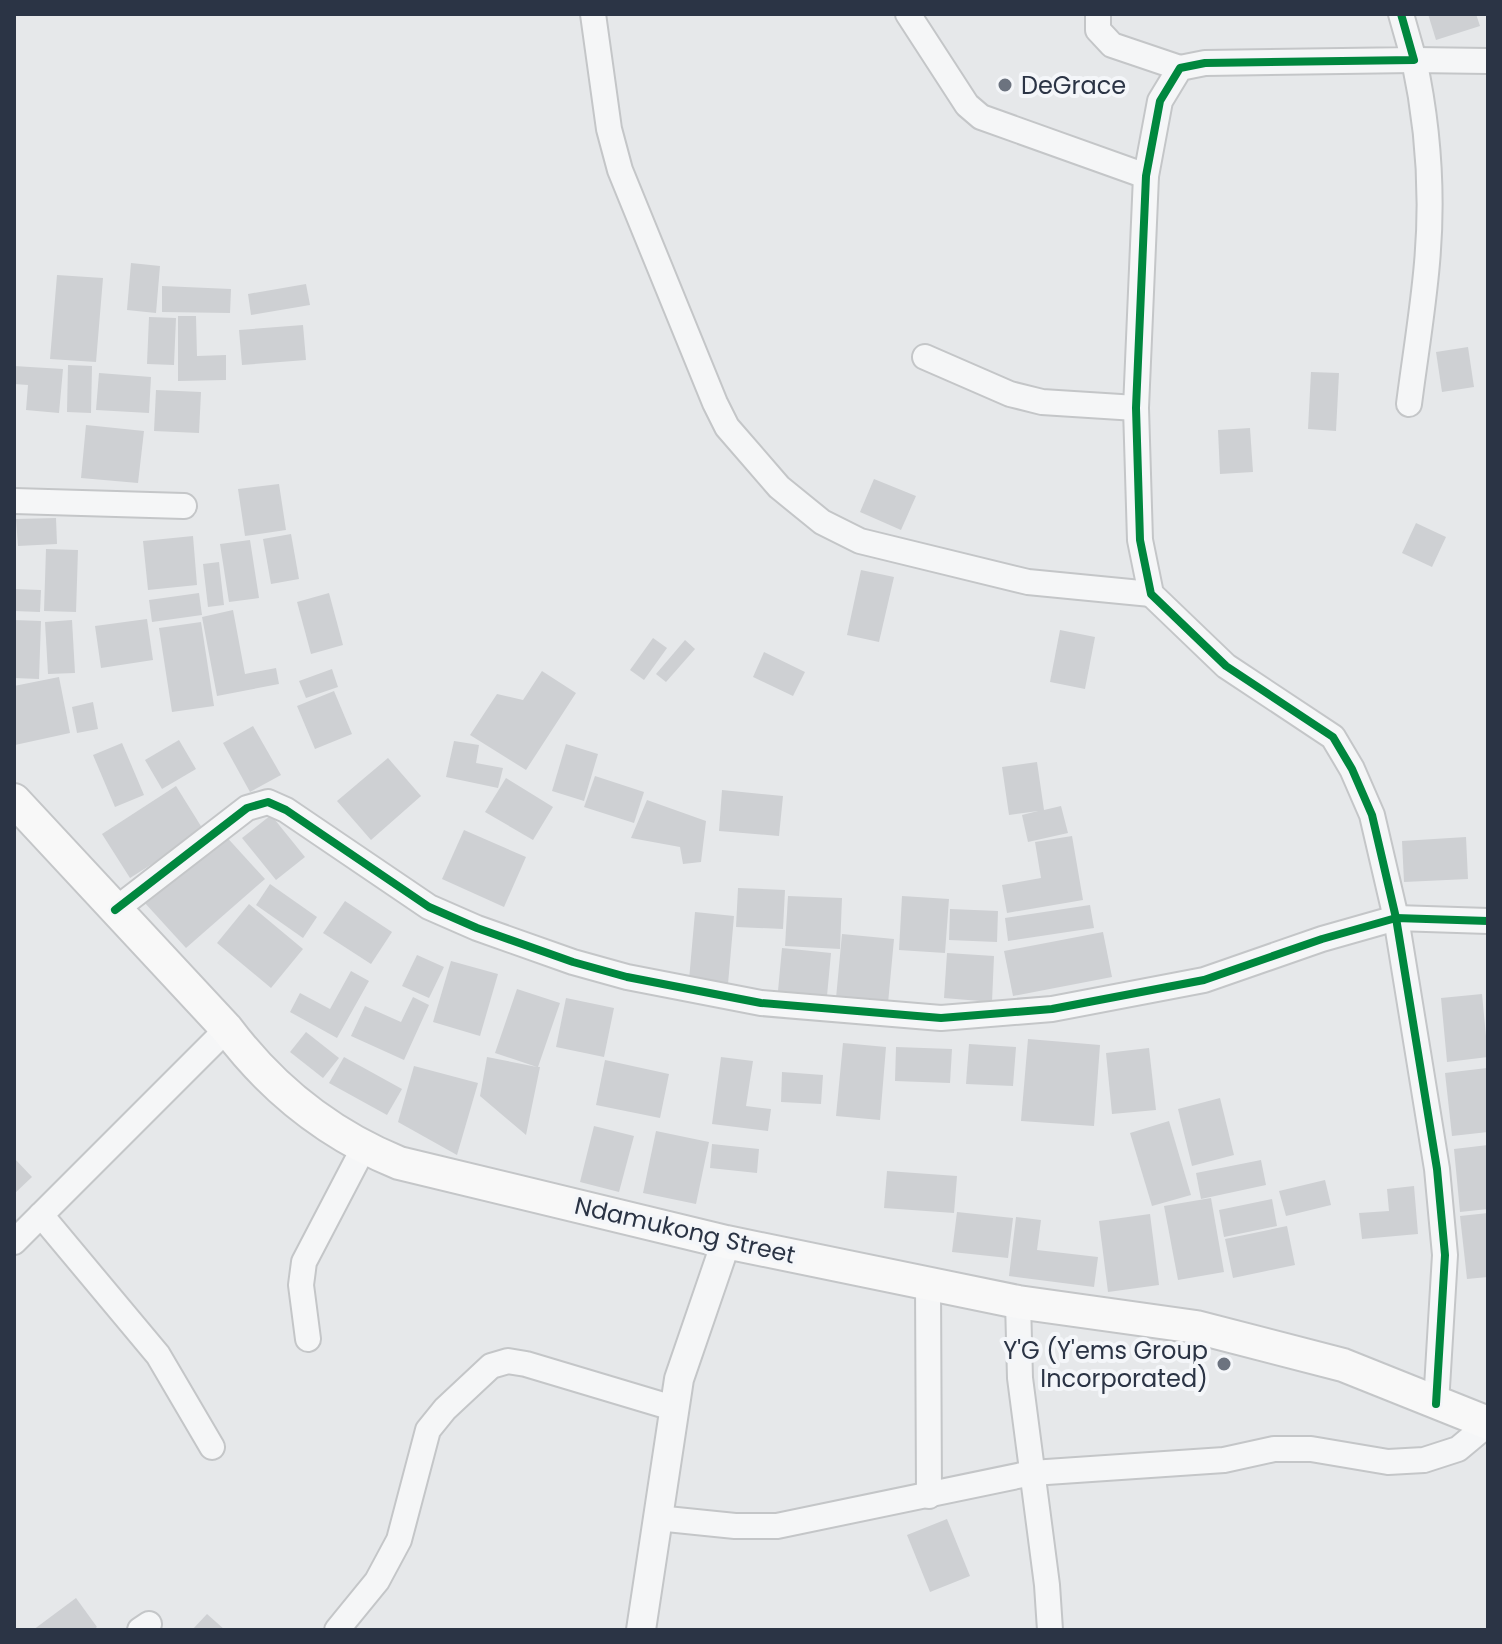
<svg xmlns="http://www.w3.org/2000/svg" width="1502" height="1644" viewBox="0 0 1502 1644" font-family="Poppins,sans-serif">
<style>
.building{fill:#ced0d3}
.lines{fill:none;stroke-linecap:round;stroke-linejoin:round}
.minor-casing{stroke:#c4c6c8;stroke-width:28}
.tertiary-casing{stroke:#c4c6c8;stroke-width:32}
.secondary-casing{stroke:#c4c6c8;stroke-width:36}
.minor{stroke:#f5f6f7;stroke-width:24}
.tertiary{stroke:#f5f6f7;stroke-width:28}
.secondary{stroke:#f8f8f8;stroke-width:32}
.cycleway-casing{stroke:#f4f6f9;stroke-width:13}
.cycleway{stroke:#00873e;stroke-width:8}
.poi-dot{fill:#6c737f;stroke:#f4f6f9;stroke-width:3}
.labels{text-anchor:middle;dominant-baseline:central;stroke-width:8;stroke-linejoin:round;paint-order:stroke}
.poi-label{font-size:24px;fill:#2b3445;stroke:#f4f6f9;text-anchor:start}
.street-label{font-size:24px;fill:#2b3445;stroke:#f4f6f9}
</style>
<rect width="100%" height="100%" fill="#e6e8ea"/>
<g class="building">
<path d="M1428,14H1476L1480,26L1436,40Z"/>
<path d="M131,263L160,266L156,313L127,310Z"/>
<path d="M57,275L103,278L96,362L50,359Z"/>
<path d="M306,284L310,305L251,315L248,294Z"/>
<path d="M162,286L231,289L230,313L162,312Z"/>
<path d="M178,316H196L197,356L226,355V380L178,381Z"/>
<path d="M149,317L176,318L174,365L147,364Z"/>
<path d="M303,325L306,360L242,365L239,330Z"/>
<path d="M1468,347L1474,387L1442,392L1436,352Z"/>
<path d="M68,365L92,366L91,413L67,412Z"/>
<path d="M14,366L63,369L59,413L26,410L28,385L14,384Z"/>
<path d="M1311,372L1339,373L1336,431L1308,429Z"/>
<path d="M99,373L151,377L149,413L96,410Z"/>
<path d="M156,390L201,392L199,433L154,431Z"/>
<path d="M86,425L144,431L138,483L81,478Z"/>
<path d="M1250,428L1253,472L1220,474L1218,430Z"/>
<path d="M874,479L916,496L901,530L860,512Z"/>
<path d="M279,484L286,530L245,536L238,489Z"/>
<path d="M56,518L57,544L18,546L16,519Z"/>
<path d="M1416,523L1446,537L1432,567L1402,553Z"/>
<path d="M291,534L299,579L271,584L263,539Z"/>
<path d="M193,536L197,585L148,590L143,541Z"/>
<path d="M250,540L259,598L229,602L220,544Z"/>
<path d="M46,549L78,550L76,612L44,611Z"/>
<path d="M219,562L224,605L208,607L203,564Z"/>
<path d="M861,570L894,577L879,642L847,635Z"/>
<path d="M14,589L41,590L40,612L14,611Z"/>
<path d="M199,593L202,615L152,622L149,600Z"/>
<path d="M329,593L343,645L311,654L297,602Z"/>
<path d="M233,610L245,674L276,668L279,684L217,696L202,617Z"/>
<path d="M147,619L153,660L101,668L95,626Z"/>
<path d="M14,620L41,621L39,679L14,678Z"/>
<path d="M72,620L75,673L48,674L45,622Z"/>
<path d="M201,622L214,706L172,712L159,628Z"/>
<path d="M1060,630L1095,637L1085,689L1050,682Z"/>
<path d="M653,638L667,648L644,680L630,670Z"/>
<path d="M685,640L695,649L666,682L656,674Z"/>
<path d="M764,652L805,672L793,696L753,677Z"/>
<path d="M332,669L338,687L306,698L299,681Z"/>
<path d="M542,671L576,693L526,770L470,735L497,694L523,700Z"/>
<path d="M59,677L70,733L15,745L14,686Z"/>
<path d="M334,691L352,734L315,749L297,706Z"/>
<path d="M93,702L98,729L77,733L72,707Z"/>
<path d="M253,726L281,775L250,792L223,743Z"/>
<path d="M179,740L196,769L162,789L145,760Z"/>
<path d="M454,741L479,745L476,763L503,768L498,788L446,777Z"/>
<path d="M122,743L144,795L115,807L93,755Z"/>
<path d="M566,744L598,754L584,801L552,791Z"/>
<path d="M388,758L421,796L371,840L337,801Z"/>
<path d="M1037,762L1044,810L1061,806L1068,833L1028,842L1022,815L1038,811L1009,815L1002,767Z"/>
<path d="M595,776L644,792L634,823L584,807Z"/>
<path d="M506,778L553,807L533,840L485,812Z"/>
<path d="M176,786L204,831L130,878L102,834Z"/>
<path d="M722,790L783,796L779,836L719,831Z"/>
<path d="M647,800L706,821L701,862L683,864L680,847L631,838Z"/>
<path d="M271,815L305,857L276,880L242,838Z"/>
<path d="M464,830L526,857L504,907L442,879Z"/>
<path d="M223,833L265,879L186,948L144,902Z"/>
<path d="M1072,836L1083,900L1007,913L1002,885L1041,878L1035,842Z"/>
<path d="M1466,837L1468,879L1404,882L1402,841Z"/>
<path d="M270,884L317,917L303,938L256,905Z"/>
<path d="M738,888L785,890L783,929L736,927Z"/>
<path d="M788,896L842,898L840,949L785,946Z"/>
<path d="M902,896L949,899L945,953L899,950Z"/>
<path d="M345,901L392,932L371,964L323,933Z"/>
<path d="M249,904L303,949L271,988L217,943Z"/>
<path d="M1090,905L1094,928L1008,941L1005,918Z"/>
<path d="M950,909L998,911L997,942L949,940Z"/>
<path d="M695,912L734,916L728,984L689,980Z"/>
<path d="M1103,932L1112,977L1013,996L1004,951Z"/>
<path d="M842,934L894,939L888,1003L836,998Z"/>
<path d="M782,948L831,953L827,996L778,991Z"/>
<path d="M947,953L994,956L992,1002L944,998Z"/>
<path d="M417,955L444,967L429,998L402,986Z"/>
<path d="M451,961L498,974L480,1036L433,1022Z"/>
<path d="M351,971L369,981L337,1038L290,1012L300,993L330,1009Z"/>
<path d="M517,989L560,1003L538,1067H540L526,1135L480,1096L487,1057L537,1067L495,1053Z"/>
<path d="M1482,994L1488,1057L1447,1062L1441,998Z"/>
<path d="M413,997L429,1005L404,1060L351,1036L365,1006L401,1022Z"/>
<path d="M566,998L614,1008L604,1057L556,1047Z"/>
<path d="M306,1032L339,1058L323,1078L290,1052Z"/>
<path d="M1028,1039L1100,1045L1094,1126L1021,1121Z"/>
<path d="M843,1043L886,1047L880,1120L836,1116Z"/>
<path d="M969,1044L1016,1047L1013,1086L966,1084Z"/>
<path d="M896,1047L952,1049L950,1083L895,1081Z"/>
<path d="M1149,1048L1156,1110L1112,1114L1106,1053Z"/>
<path d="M344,1057L402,1089L387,1115L329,1083Z"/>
<path d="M721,1057L753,1061L746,1106L771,1109L768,1131L712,1124Z"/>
<path d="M605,1060L669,1074L660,1118L596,1105Z"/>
<path d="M414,1066L478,1083L457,1155L398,1122Z"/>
<path d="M1487,1068L1488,1132L1452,1136L1445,1073Z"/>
<path d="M782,1072L823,1075L821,1104L781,1102Z"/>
<path d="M1220,1098L1234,1155L1192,1166L1178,1109Z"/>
<path d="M1169,1121L1191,1195L1152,1206L1130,1133Z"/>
<path d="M594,1126L634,1136L619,1192L580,1182Z"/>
<path d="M656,1131L709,1142L696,1204L643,1193Z"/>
<path d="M712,1144L759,1149L757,1173L710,1168Z"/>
<path d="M1488,1145V1209L1460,1212L1454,1149Z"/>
<path d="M14,1158L32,1177L14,1194Z"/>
<path d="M1261,1160L1266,1185L1201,1199L1196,1173Z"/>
<path d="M887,1171L957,1176L954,1213L884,1208Z"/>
<path d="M1325,1180L1331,1205L1286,1216L1279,1191Z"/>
<path d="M1414,1186L1418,1234L1362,1239L1359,1213L1389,1211L1387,1189Z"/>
<path d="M1211,1198L1224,1272L1178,1280L1164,1206Z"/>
<path d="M1272,1199L1277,1226L1224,1237L1219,1210Z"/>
<path d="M957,1212L1013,1218L1008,1258L952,1252Z"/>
<path d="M1488,1213V1277L1467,1279L1460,1216Z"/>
<path d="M1150,1214L1159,1285L1108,1292L1099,1221Z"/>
<path d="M1016,1217L1041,1220L1037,1250L1098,1257L1094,1287L1009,1276Z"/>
<path d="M1287,1226L1295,1265L1233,1278L1225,1239Z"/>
<path d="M947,1519L970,1576L930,1592L907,1535Z"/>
<path d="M76,1598L97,1627L93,1630H33Z"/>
<path d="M207,1614L225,1630H192Z"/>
</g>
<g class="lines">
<defs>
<g id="minor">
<path d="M593,14L609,129L620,170L715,403L727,427L779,487L822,522L860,541L1028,582L1151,594"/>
<path d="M908,14L967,105L981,117L1146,176"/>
<path d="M1098,14V30L1112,45L1180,68"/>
<path d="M1401,14L1414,60L1205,63L1180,68L1160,101L1146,176L1136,408L1140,540L1151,594L1226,666L1333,737L1352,769L1372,815L1396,918L1437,1169L1445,1255L1436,1404"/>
<path d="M925,357L1010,394L1042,402L1136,408"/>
<path d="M1409,404C1415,357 1423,310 1427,263C1433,196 1428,125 1414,60L1488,61"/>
<path d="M14,501L184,506"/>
<path d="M115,910L247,808L268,802L286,810L429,907L477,928L573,962L627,977L761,1003L941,1018L1052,1009L1204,980L1322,939L1396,918L1488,921"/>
<path d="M41,1215L158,1355L212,1447"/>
<path d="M14,1242L227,1029"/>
<path d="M928,1284L929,1496"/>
<path d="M1018,1302L1020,1378L1047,1585L1050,1630"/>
<path d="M308,1339L301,1285L304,1262L363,1149"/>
<path d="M657,1518L735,1526H777L1032,1473L1224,1460L1274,1449H1311L1388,1462L1424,1460L1458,1449L1488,1424"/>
<path d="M140,1630L149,1624"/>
<path d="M337,1630L377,1581L399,1540L428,1430L445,1409L491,1366L508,1361L526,1364L673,1408"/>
</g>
<path id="tertiary" d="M641,1630L679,1379L726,1242"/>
<path id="secondary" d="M14,800L227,1029C272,1089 328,1134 399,1163L726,1242L1018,1302L1196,1327L1343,1365L1488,1423"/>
</defs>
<use href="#minor" class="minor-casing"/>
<use href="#tertiary" class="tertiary-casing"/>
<use href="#secondary" class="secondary-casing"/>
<use href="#minor" class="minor"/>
<use href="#tertiary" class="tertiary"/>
<use href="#secondary" class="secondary"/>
<defs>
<g id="cycleway">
<path d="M1401,14L1414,60L1205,63L1180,68L1160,101L1146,176L1136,408L1140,540L1151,594L1226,666L1333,737L1352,769L1372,815L1396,918L1437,1169L1445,1255L1436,1404"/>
<path d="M115,910L247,808L268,802L286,810L429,907L477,928L573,962L627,977L761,1003L941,1018L1052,1009L1204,980L1322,939L1396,918L1488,921"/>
</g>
</defs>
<use href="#cycleway" class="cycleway-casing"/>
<use href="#cycleway" class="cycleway"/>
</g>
<g class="poi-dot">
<circle cx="1005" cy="85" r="8"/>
<circle cx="1224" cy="1364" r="8"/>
</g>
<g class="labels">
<g class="poi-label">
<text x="1021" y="85">DeGrace</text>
<text x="1208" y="1350" text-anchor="end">Y'G (Y'ems Group<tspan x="1208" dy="28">Incorporated)</tspan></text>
</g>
<g class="street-label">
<text transform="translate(685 1230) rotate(13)">Ndamukong Street</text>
</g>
</g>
<rect width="1502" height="1644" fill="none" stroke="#2b3445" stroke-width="32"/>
</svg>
